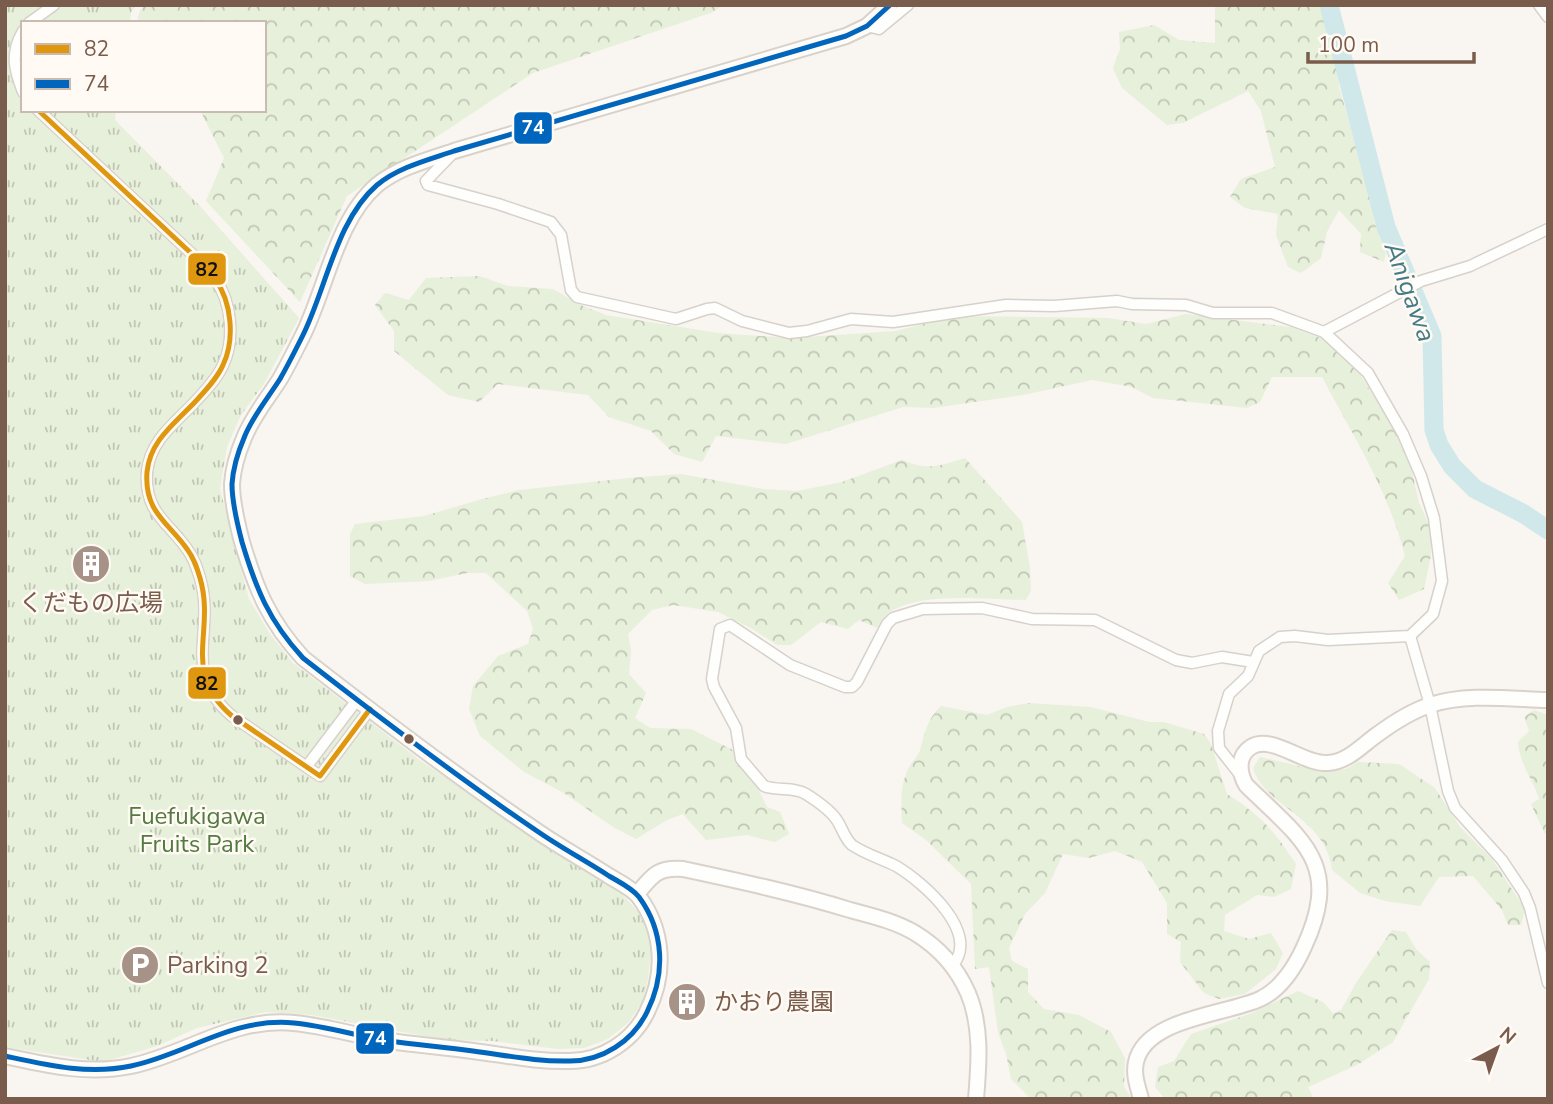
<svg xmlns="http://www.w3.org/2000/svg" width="1553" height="1104" viewBox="0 0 1553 1104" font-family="'Nunito Sans','Noto Sans JP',sans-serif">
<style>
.forest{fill:url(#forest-crowns)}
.park{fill:url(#park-tufts)}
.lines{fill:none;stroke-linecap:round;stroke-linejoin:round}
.river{stroke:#d0e8ea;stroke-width:19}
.street-casing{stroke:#d7d1cb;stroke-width:13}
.secondary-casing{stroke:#d9d2cb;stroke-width:18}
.street{stroke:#fefefd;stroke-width:10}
.secondary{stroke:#fefefd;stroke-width:14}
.bus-1-casing{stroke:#fffaf3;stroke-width:10}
.bus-2-casing{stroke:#fffaf3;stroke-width:10}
.bus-1{stroke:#de970f;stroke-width:5}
.bus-2{stroke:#0065bd;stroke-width:5}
.bus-dot{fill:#7a5c4d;stroke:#fffaf3;stroke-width:2.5}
.labels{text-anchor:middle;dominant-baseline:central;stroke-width:5;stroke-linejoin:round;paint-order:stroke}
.poi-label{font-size:24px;fill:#7a5c4d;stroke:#fffaf3;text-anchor:start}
.park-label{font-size:24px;fill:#537a41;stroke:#fffaf3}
.water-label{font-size:26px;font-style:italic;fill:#437c86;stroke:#fffaf3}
.line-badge{stroke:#fffaf3;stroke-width:2.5}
.badge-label{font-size:19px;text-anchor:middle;font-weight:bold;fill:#fff}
.pale-badge-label{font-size:19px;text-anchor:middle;font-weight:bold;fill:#111}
</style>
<defs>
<pattern id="forest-crowns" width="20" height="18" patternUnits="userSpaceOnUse" patternTransform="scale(1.75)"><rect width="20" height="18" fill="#e7f0db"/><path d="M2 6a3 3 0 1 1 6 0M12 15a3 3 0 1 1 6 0" fill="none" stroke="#c0c6b4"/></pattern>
<pattern id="park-tufts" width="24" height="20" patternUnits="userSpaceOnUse" patternTransform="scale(1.75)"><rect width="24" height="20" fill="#e7f0db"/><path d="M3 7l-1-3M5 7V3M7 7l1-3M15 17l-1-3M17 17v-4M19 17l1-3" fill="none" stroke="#c0c6b4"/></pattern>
</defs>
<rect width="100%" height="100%" fill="#f9f5f0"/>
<g class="forest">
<path d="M144,5H723L713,12L533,73L347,196L300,302L206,201L224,158L200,110H264V23H137L139,13Z"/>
<path d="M1215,5H1324L1328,39L1338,68L1339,87L1368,186L1375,224L1386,253L1384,262L1360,252L1361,234L1339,210L1327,232L1321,258L1301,273L1288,267L1276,235L1278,214L1245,208L1230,197L1241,179L1275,167L1261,111L1248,91L1183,123L1167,125L1122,88L1113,68L1120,49L1119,32L1154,25L1179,40L1215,43Z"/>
<path d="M479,276L508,286L553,289L583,306L606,315L718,333L791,338L896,331L954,316L1108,318L1146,324L1186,314L1291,327L1323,339L1360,374L1399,437L1411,467L1419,503L1431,529V555L1424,589L1399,600L1388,583L1405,556C1389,492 1353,435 1322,377H1272L1260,402L1247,408L1153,398L1132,387L1092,380L1023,395L933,408L903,407L786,444L716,436L702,462L674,454L651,431L609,417L588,395L498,384L479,402L448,395L394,351V331L375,305L385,293L409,300L426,278Z"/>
<path d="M965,458L1022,522L1030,567L1031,591L1026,600C987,600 926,591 891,611C885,614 881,623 877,628L859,620L848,629L821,622L791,645H777L749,627L718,612L673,605L652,610L628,634L631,650L629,674L646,693L635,718L650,728L691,729L733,750L739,764L755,783L767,807L780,812L789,834L775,842L747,835L706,840L683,814L667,820L636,839L613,827L564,793L524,772L480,736L469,709L473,686L498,656L528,644L533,629L527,611L486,573H467L429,581L365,584L350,576V534L355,524L424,516L482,499L519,490L629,478L681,474L763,489L797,491L842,482L902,460C929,471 938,466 965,458Z"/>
<path d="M1029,703L1091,707L1149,722H1164L1204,734L1211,744L1227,794C1261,815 1274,831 1296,864L1291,889L1274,897L1257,895L1225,915L1224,931L1249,939L1271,933L1283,953L1276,969L1245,994L1219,999L1204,993L1180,962L1181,942L1167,934V903L1142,862L1115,851L1089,858L1063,854L1045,893L1025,914L1009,948L1012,961L1028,969V992L1044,1009L1079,1015L1111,1032L1125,1058L1124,1087L1132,1099H1031L1011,1079L1006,1054L998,1032L989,967L975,969L971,884L926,840L902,823C901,804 900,787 908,769C911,762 918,757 920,750C925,733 927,719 941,706L987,715L1007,707Z"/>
<path d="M1534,710L1548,715V833L1545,834L1531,804L1539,799C1533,779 1519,763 1518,742L1529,731L1524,717Z"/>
<path d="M1260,757L1321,771L1346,769L1358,762L1399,764L1435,788L1460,827L1492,859L1525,909L1521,925H1508L1502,910L1473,876L1439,877L1420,906L1385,901L1360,893L1332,870C1326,816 1265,808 1253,768Z"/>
<path d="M1392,930L1406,932L1416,949L1430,962L1429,979L1393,1042L1357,1065L1308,1087L1314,1099H1165L1155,1087L1158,1067L1174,1061L1191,1034L1252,1013L1298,991L1323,1002L1333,1013L1341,1010L1356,983Z"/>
</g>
<path class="park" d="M5,5H136L131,12L130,23H23V110H116L115,120L198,204L299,318L264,384L241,415L227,447L220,489L249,599L270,634L293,663L421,761L621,893L642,916L652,943L648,979L643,1001L629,1022L608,1039L584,1048L557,1049L493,1041L445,1040L312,1015L266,1012L197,1028L157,1046L103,1062L5,1047Z"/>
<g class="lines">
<path class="river" d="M1329,5L1386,227L1432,336L1434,430L1439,445L1452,466L1475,489L1524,514L1548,530"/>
<defs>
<g id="street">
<path d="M1539,5L1548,17"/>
<path d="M29,23L54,5"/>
<path d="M867,26L879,29L908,5"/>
<path d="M23,31C10,53 14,69 23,92"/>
<path d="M38,110L193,255C201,263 209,270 215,279C232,302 235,340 223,365C217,379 204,392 194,403C174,424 150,441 147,472C144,512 168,522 187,549C194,558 197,568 200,578C216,632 180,672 232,716L320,776L370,709"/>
<path d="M454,152L426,181L428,185L498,204L551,222L561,235L571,290L577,297L676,319L707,309L715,308L742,321L789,333L807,331L851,319L893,322L1006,305L1054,306L1117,301L1132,304L1186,305L1213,313H1272L1324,332L1368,373L1403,434L1421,476L1434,518L1442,581L1433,614L1410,636L1328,640L1295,636L1280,637L1259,651L1248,676L1229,694L1218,731L1219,748L1241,776"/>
<path d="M1324,332L1421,281L1470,266L1548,229"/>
<path d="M1410,636L1430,705L1448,791L1455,808L1502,860L1524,893L1530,908L1548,983"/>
<path d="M307,766L357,700"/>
<path d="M952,966C982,933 923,882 896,866C882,859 865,854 852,845C845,839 843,830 838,822C832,811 817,801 806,794C795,787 777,791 764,786L741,759L736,728L714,687L712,679L720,629L730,625L790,665L845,687H852L857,682L887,624L893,618L923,609L982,608L1032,619L1095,620L1176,660L1192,663L1222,657L1253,662"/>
</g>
<g id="secondary">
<path d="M637,894C652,876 657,867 683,869C739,881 795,893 850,910C872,916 895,921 915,933C938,947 957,968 968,993C982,1026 979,1064 976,1099"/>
<path d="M5,1056C47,1065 88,1075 131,1066C188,1054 232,1017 294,1023C326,1026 357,1036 389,1041C417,1045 445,1047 473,1051C505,1055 537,1062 570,1061C602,1061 633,1041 647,1012C666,974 664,931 639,897C632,888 619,882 609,876C586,861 560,847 537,831C457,777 380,718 303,658C269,621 256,589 242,542C237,523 232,503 232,484C233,469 238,452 244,438C252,417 268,398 280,379C288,365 295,351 302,337C326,290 336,220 377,185C399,167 428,160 454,151L846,36L867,26L890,5"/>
<path d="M1141,1099C1138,1087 1133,1075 1136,1062C1146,1018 1225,1015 1260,999C1280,990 1295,967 1304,947C1343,863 1302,840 1246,785C1239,773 1237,756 1251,747C1272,734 1304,765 1328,763C1348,762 1362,745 1378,734C1393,723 1412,711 1430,705C1467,693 1510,699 1548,700"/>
</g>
</defs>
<use href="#street" class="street-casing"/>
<use href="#secondary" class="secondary-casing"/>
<use href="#street" class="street"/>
<use href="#secondary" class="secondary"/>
<defs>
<path id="bus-1" d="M38,110L193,255C201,263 209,270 215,279C232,302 235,340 223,365C217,379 204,392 194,403C174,424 150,441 147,472C144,512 168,522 187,549C194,558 197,568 200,578C216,632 180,672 232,716L320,776L370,709"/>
<path id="bus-2" d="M5,1056C47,1065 88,1075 131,1066C188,1054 232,1017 294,1023C326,1026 357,1036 389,1041C417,1045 445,1047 473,1051C505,1055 537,1062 570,1061C602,1061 633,1041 647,1012C666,974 664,931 639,897C632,888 619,882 609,876C586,861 560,847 537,831C457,777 380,718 303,658C269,621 256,589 242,542C237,523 232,503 232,484C233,469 238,452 244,438C252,417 268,398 280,379C288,365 295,351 302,337C326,290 336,220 377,185C399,167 428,160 454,151L846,36L867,26L890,5"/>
</defs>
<use href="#bus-1" class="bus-1-casing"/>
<use href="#bus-2" class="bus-2-casing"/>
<use href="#bus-1" class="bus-1"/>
<use href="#bus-2" class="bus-2"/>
</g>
<defs>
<symbol id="building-disc" viewBox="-11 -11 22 22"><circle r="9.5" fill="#a69286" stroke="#fffaf3"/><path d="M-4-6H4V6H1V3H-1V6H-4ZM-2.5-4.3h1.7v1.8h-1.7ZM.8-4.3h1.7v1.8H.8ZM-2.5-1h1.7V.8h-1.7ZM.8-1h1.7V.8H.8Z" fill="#fff"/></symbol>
<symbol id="parking-disc" viewBox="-11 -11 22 22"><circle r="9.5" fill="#a69286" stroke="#fffaf3"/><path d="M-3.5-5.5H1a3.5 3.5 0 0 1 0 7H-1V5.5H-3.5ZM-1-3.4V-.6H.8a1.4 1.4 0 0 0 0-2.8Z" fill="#fff"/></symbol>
</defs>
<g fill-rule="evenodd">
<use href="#building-disc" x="69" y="542" width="44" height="44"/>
<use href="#parking-disc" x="118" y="943" width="44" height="44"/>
<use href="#building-disc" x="665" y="980" width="44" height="44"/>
</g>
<g class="bus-dot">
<circle cx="238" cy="720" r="6"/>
<circle cx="409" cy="739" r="6"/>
</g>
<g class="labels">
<g class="poi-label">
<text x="91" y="603" text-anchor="middle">くだもの広場</text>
<text x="167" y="965">Parking 2</text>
<text x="714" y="1002">かおり農園</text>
</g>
<g class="park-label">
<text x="197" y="816">Fuefukigawa<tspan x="197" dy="28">Fruits Park</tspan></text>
</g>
<g class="water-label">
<text transform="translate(1410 292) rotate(70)">Anigawa</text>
</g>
</g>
<g class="line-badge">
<rect x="513" y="111" width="40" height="34" rx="7" fill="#0065bd"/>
<rect x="187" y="252" width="40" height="34" rx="7" fill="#de970f"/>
<rect x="187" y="666" width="40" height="34" rx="7" fill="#de970f"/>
<rect x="355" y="1022" width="40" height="33" rx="7" fill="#0065bd"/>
</g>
<g class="badge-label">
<text x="533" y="134">74</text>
<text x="375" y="1045">74</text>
</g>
<g class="pale-badge-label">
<text x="207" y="276">82</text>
<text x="207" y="690">82</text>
</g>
<rect width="1553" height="1104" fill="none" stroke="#7a5c4d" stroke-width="14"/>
<rect x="21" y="21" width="245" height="91" fill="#fffaf3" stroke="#cabbb1" stroke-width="2"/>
<rect x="35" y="44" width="35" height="10" fill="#de970f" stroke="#cabbb1" stroke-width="2"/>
<text x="84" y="56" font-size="21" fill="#7a5c4d">82</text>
<rect x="35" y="79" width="35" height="10" fill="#0065bd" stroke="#cabbb1" stroke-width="2"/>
<text x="84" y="91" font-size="21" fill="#7a5c4d">74</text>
<g transform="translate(1497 1048) rotate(41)" stroke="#fffaf3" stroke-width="5" paint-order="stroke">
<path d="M0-5L12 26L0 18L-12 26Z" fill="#7a5c4d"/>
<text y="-10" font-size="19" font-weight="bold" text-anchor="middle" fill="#7a5c4d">N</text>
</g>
<path d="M1308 52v10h166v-10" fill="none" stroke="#7a5c4d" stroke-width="3.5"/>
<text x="1318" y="52" font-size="21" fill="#7a5c4d" stroke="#fffaf3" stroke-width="5" paint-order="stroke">100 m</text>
</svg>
